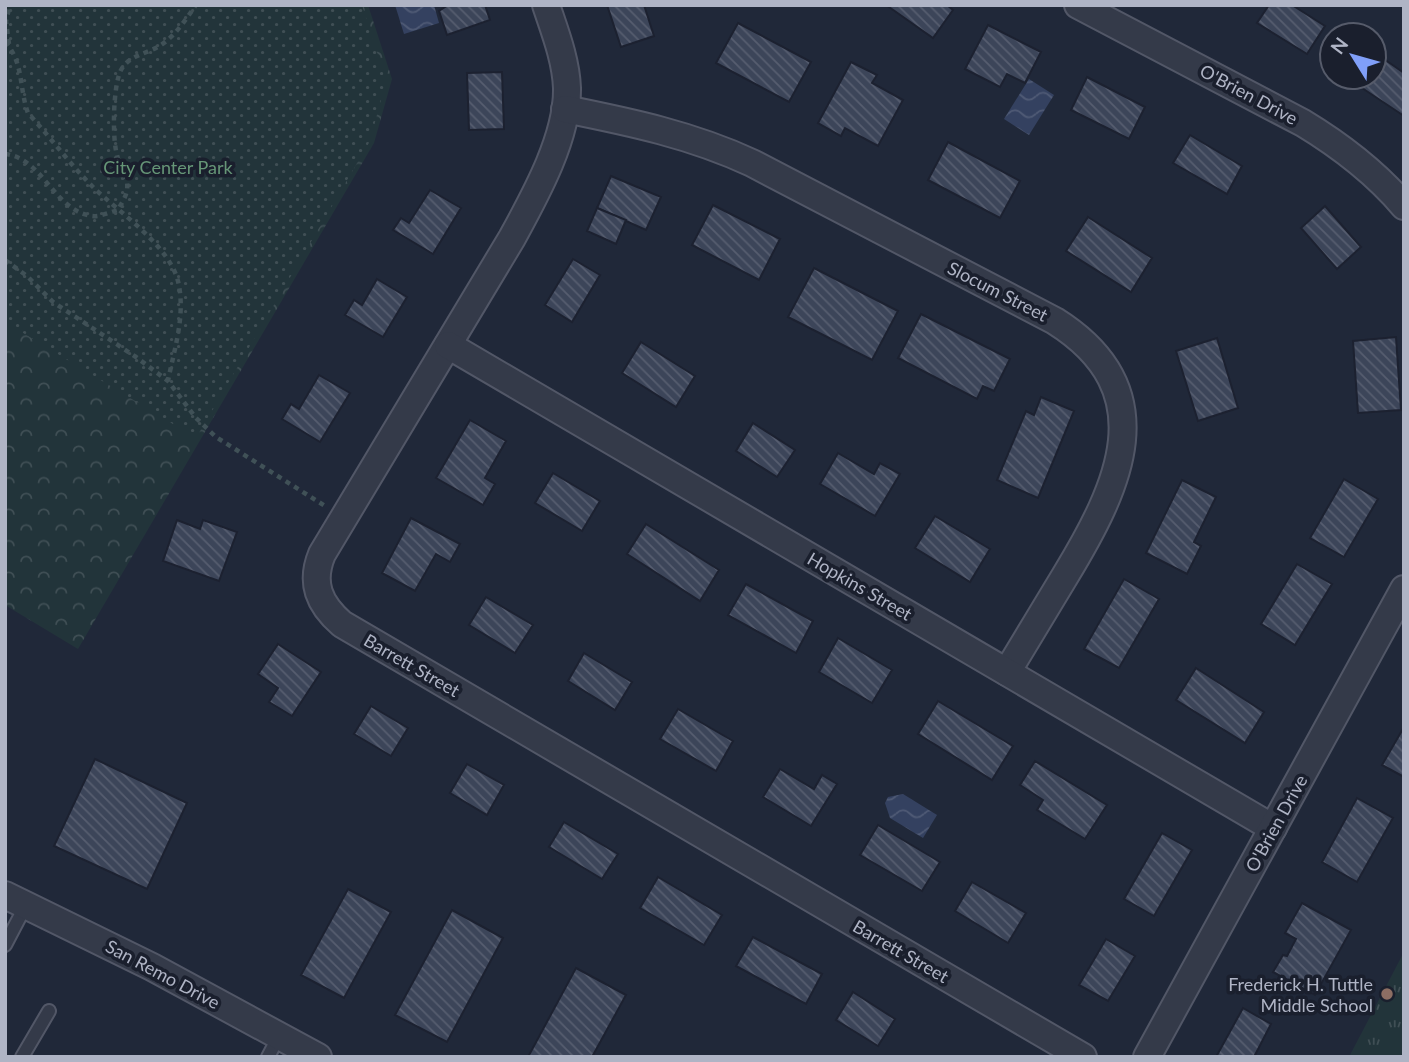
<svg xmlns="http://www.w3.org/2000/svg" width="1409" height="1062" viewBox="0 0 1409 1062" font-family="Lato,sans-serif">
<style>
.grass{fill:url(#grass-tufts)}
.forest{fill:url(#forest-crowns)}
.park{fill:url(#park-dots)}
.water{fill:url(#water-waves)}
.building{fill:url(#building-back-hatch);stroke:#1c2130;stroke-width:2}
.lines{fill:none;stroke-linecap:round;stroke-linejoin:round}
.service-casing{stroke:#525767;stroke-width:16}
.minor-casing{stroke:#525767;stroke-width:30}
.path{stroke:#405157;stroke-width:4.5;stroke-dasharray:5 5;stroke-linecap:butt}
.service{stroke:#343a49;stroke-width:12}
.minor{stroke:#343a49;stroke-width:26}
.education-dot{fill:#8d6e63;stroke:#1a1f2d;stroke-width:2.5}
.labels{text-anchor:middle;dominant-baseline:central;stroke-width:7;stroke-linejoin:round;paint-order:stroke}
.street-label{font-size:18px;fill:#afb4c5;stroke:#1a1f2d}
.park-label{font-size:18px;fill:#669677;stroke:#1a1f2d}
.poi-label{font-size:18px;fill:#afb4c5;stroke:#1a1f2d;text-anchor:end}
</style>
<defs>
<pattern id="grass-tufts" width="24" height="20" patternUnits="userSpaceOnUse" patternTransform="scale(1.75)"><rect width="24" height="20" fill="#22343a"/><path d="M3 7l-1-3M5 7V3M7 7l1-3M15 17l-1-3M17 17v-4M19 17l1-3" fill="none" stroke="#404f55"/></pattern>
<pattern id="forest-crowns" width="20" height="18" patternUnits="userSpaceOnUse" patternTransform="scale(1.75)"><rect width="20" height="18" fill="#22343a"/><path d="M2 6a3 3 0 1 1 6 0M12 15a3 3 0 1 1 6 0" fill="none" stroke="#404f55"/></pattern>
<pattern id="park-dots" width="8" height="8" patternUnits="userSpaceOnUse" patternTransform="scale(1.75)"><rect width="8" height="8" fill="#22343a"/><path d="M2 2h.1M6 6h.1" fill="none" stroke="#404f55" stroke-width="1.8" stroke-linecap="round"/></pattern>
<pattern id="water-waves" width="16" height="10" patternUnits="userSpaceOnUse" patternTransform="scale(1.75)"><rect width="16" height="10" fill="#344160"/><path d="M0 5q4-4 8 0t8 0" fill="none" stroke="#4f5a75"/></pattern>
<pattern id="building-back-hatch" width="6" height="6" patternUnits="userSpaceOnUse" patternTransform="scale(1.75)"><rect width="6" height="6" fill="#3c4559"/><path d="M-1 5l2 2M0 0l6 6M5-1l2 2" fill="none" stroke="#565d6f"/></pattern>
</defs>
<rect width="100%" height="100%" fill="#202839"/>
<path class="grass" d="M1404,952V1057H1349Z"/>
<path class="forest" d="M16,5H368L392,79L374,143L78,649L5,605V13Z"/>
<path class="park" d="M5,5H362L386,81L370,141L196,438L5,322Z"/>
<g class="water">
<path d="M395,5H434L439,23L404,34Z"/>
<path d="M1029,79L1054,95L1029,135L1004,119Z"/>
<path d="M903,794L937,815L923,838L890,818L885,803L888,797Z"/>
</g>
<g class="building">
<path d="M448,5H485L490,20L447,35L439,11Z"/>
<path d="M607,5H644L654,36L621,47Z"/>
<path d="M890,5H947L953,10L933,38L889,7Z"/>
<path d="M1269,5H1292L1325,26L1307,54L1257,23Z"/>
<path d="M738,23L811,62L789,102L716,63Z"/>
<path d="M988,25L1041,52L1025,83L1007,74L1000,87L965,69Z"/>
<path d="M1374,52L1404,73V116L1347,78L1374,77Z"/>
<path d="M851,62L877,75L872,83L903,100L878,146L845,128L841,136L818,123Z"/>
<path d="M502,72L504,129L469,130L467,73Z"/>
<path d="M1087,77L1145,107L1129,139L1071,110Z"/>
<path d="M1190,135L1242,166L1227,194L1173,163Z"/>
<path d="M948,142L1020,181L1000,218L928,180Z"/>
<path d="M611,176L661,197L646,230L597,208Z"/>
<path d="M430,190L461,208L433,254L393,230L401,218L409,223Z"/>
<path d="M713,205L780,239L759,280L692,245Z"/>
<path d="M1325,206L1361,247L1337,269L1301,228Z"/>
<path d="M597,208L626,220L616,244L587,231Z"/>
<path d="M1088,217L1152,258L1131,292L1066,251Z"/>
<path d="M573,259L600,275L572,322L545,305Z"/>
<path d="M814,268L898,311L872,360L788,317Z"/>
<path d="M377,279L407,297L383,337L345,315L354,300L362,305Z"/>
<path d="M921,314L1010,359L994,391L983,386L977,399L898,358Z"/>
<path d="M1396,337L1401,410L1358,413L1353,341Z"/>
<path d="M1217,338L1238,408L1198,421L1176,351Z"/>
<path d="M641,342L695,376L676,407L622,373Z"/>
<path d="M319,375L350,393L320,442L282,419L291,404L299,409Z"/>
<path d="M1041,397L1074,411L1038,498L997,480L1026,411L1034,415Z"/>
<path d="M470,420L506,441L485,478L495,484L483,505L436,478Z"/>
<path d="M753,423L795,450L777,477L736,451Z"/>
<path d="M838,453L874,474L880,463L900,474L875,516L820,484Z"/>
<path d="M553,473L600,501L582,531L535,503Z"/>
<path d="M1344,479L1378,499L1344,557L1310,538Z"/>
<path d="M1182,480L1216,497L1194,542L1201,546L1187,574L1146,553Z"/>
<path d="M935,516L990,549L970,582L915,548Z"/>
<path d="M411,518L460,544L450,562L436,554L415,591L382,573Z"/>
<path d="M177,520L200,529L203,520L237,532L219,581L163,561Z"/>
<path d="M646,524L719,570L700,601L627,554Z"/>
<path d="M1297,564L1332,584L1295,645L1261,624Z"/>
<path d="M1124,579L1159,599L1119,668L1084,649Z"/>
<path d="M746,584L813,621L796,653L728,615Z"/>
<path d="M486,597L533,625L515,653L469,625Z"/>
<path d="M838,638L892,670L872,703L819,672Z"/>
<path d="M278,644L321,672L292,716L269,702L278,688L258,674Z"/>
<path d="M584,653L632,682L615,710L568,681Z"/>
<path d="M1196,668L1264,712L1245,743L1176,700Z"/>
<path d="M938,701L1013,746L992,780L918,734Z"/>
<path d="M371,706L408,728L391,756L354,734Z"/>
<path d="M678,709L733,741L716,771L660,739Z"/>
<path d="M1404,727V777L1382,765Z"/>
<path d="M95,759L187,803L147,889L54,846Z"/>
<path d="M1035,761L1107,805L1085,839L1037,810L1043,800L1020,785Z"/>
<path d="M467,764L504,785L487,815L450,793Z"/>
<path d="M780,769L814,789L822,775L837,784L811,826L763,797Z"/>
<path d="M1357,798L1393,818L1357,882L1322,862Z"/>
<path d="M564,822L618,854L602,879L549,847Z"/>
<path d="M878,825L940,862L922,891L860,855Z"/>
<path d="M1162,833L1192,850L1154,916L1124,899Z"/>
<path d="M658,877L722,915L704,945L640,908Z"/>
<path d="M972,882L1026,913L1008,943L955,911Z"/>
<path d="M348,889L391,912L344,998L301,975Z"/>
<path d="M1302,903L1351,930L1315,995L1273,972L1283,955L1287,956L1296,939L1285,933Z"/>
<path d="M452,910L503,938L447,1042L395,1015Z"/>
<path d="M753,937L822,974L806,1004L736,966Z"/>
<path d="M1106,939L1135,956L1108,1001L1079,985Z"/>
<path d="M576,968L626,995L592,1057H528Z"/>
<path d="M853,992L895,1019L878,1046L836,1020Z"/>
<path d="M1243,1008L1271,1024L1254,1057H1216Z"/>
</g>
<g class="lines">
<defs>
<g id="service">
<path d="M5,945L26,905"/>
<path d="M22,1057L49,1011"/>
<path d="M268,1057L279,1036"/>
</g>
<g id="minor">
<path d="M546,5C555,32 566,60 567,88C568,137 535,196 512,238L322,554C310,583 319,604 342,624L1083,1057"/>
<path d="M1078,5L1303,123C1341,146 1375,172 1404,206"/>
<path d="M565,109C630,122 692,135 752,163L1055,321C1166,391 1119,487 1065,576C1046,608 1026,640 1007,672"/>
<path d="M448,345L1273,828"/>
<path d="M5,895L152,967L318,1057"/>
<path d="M1147,1057L1404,589"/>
</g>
</defs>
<use href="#service" class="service-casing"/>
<use href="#minor" class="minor-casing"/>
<g class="path">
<path d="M5,42C24,62 19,89 28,113C50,137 70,164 92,186C119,213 173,247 179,286C185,318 174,350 168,381"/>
<path d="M9,44L6,21L10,5"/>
<path d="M5,154C43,158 54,211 92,216C100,217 110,212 118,210C121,204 126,197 127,190C129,177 120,167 117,155C112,138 113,85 121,70C129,55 147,54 161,45C176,35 186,19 196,5"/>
<path d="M5,260L27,276L53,302L136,357L168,381L196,418L216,437L325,506"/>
</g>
<use href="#service" class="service"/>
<use href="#minor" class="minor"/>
</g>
<circle class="education-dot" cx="1387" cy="994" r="7"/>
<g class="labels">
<g class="street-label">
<text transform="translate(1249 94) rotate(28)">O'Brien Drive</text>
<text transform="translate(998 291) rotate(27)">Slocum Street</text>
<text transform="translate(860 586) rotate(30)">Hopkins Street</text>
<text transform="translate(412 665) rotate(30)">Barrett Street</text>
<text transform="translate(1276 823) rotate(-61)">O'Brien Drive</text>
<text transform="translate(901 951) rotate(30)">Barrett Street</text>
<text transform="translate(163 974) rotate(28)">San Remo Drive</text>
</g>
<g class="park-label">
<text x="168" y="167">City Center Park</text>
</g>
<g class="poi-label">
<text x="1373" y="984">Frederick H. Tuttle<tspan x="1373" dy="21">Middle School</tspan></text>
</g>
</g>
<rect width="1409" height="1062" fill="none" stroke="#afb4c5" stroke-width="14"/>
<g transform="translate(1353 56) rotate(307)"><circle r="33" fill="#1a1f2d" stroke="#565b6a" stroke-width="2"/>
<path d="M0-5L12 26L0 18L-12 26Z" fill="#809ff9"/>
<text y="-10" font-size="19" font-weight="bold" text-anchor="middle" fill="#afb4c5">N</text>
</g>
</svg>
